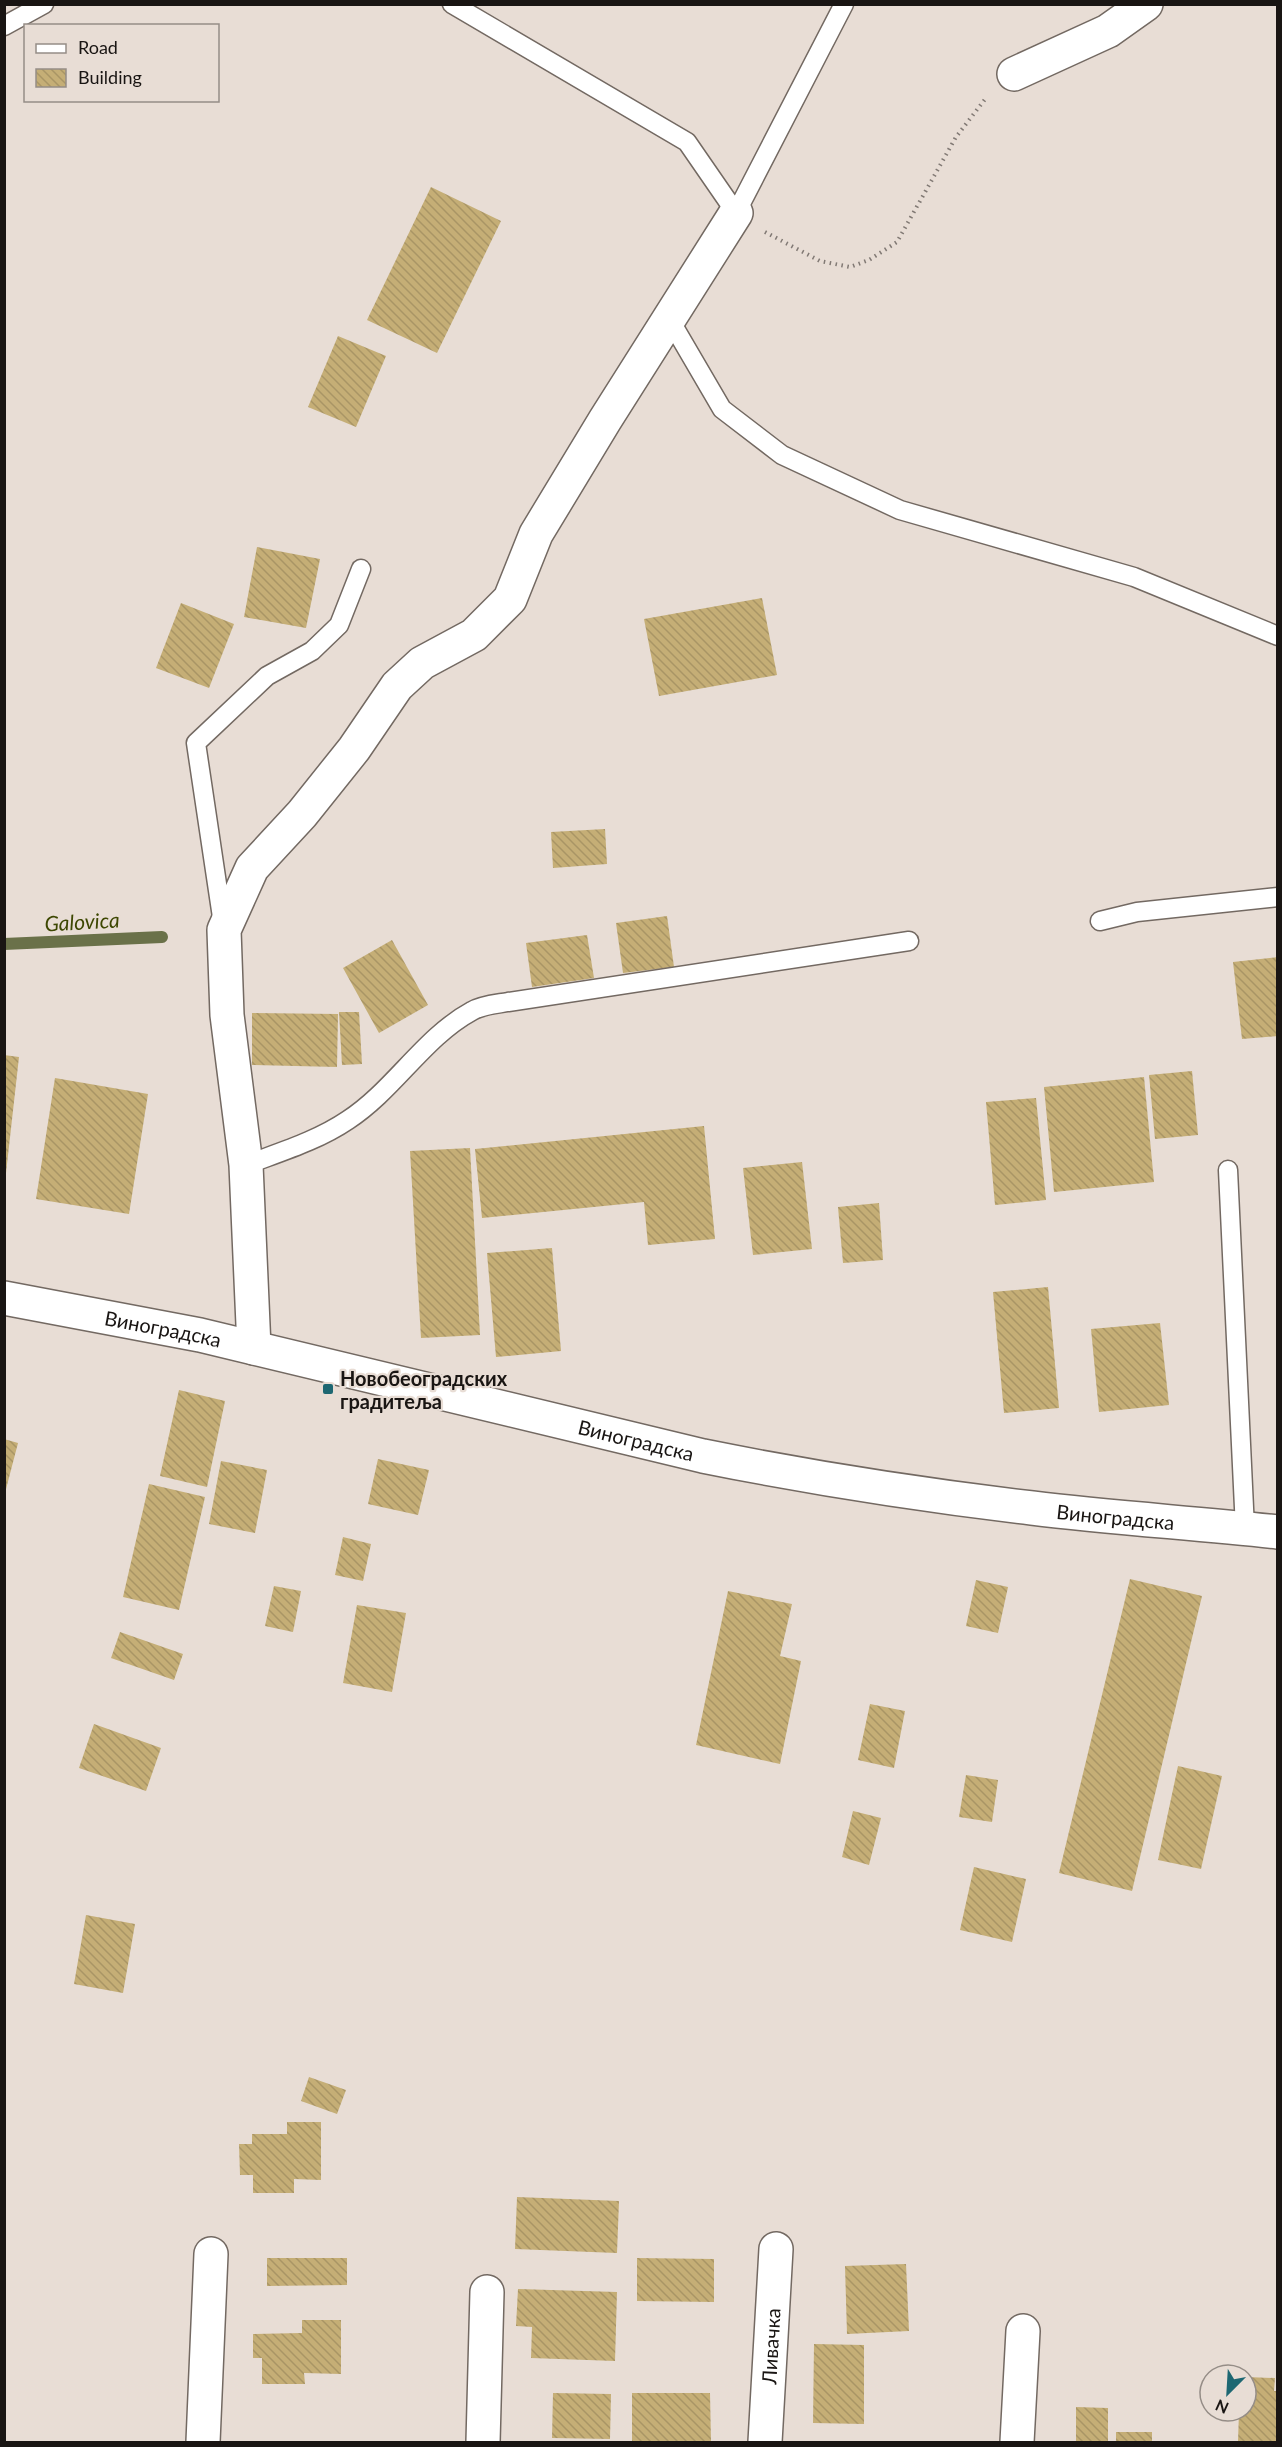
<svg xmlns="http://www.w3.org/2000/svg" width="1282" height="2447" viewBox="0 0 1282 2447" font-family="Lato,sans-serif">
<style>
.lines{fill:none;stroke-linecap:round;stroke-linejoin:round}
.stream{stroke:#6a7149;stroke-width:12}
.building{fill:url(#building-back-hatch)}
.service-casing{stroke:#736962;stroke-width:21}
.minor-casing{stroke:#736962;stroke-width:36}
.tertiary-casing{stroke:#736962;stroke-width:36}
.path{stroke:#817974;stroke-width:4;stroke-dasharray:1.5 4.5;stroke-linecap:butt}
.service{stroke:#fff;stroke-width:18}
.minor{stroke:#fff;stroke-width:33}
.tertiary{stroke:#fff;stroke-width:33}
.poi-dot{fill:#1d6772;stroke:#e8ddd5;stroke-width:2}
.labels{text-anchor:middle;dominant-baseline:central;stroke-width:4.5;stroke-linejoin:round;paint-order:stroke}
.street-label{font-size:20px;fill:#191513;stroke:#e8ddd5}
.poi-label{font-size:20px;font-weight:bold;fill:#191513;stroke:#e8ddd5;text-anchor:start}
.water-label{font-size:21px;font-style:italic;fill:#3d4702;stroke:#e8ddd5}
</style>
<defs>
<pattern id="building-back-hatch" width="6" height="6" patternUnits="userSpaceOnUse" patternTransform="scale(1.5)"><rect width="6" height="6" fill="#c5ae76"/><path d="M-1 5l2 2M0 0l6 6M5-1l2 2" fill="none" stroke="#a99565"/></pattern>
</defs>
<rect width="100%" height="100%" fill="#e8ddd5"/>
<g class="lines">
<path class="stream" d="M4,944L162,937"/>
</g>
<g class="building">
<path d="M431,187L501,221L437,353L367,320Z"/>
<path d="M338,336L386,356L356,427L308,407Z"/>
<path d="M257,547L320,559L306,628L244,617Z"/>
<path d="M762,598L777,675L659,696L644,619Z"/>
<path d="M181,603L234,624L209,688L156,668Z"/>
<path d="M605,829L607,864L553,868L551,832Z"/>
<path d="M667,916L674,967L623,973L616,923Z"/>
<path d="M587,935L594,978L532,987L526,943Z"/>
<path d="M392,940L428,1005L379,1033L343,968Z"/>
<path d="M1278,957V1036L1242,1039L1233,962Z"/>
<path d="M339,1012H359L362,1064L342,1065Z"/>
<path d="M252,1013L338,1014L337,1067L252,1065Z"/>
<path d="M4,1055L19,1057L6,1173H4Z"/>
<path d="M1192,1071L1198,1135L1155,1139L1149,1075Z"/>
<path d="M1144,1077L1154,1182L1054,1192L1044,1087Z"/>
<path d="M55,1078L148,1094L129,1214L36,1199Z"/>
<path d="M1036,1098L1046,1200L995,1205L986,1102Z"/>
<path d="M704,1126L715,1239L648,1245L644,1202L482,1218L475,1149Z"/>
<path d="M470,1148L480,1335L421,1338L410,1151Z"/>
<path d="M802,1162L812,1249L753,1255L743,1168Z"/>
<path d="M879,1203L883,1260L843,1263L838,1207Z"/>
<path d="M552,1248L561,1351L496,1357L487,1253Z"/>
<path d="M1048,1287L1059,1408L1004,1413L993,1292Z"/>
<path d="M1160,1323L1169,1405L1099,1412L1091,1329Z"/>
<path d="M179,1390L225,1401L207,1487L160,1476Z"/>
<path d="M4,1439L18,1443L5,1493H4Z"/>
<path d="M378,1459L429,1470L418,1515L368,1504Z"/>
<path d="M221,1461L267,1470L255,1533L209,1524Z"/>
<path d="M149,1484L205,1497L179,1610L123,1597Z"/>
<path d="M343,1537L371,1544L363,1581L335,1575Z"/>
<path d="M1130,1579L1202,1596L1132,1891L1059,1873Z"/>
<path d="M976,1580L1008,1587L998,1633L966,1626Z"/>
<path d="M274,1586L301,1591L293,1632L265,1626Z"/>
<path d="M728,1591L792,1604L780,1656L801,1661L780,1764L696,1745Z"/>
<path d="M357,1605L406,1613L392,1692L343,1683Z"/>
<path d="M120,1632L183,1654L174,1680L111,1658Z"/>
<path d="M870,1704L905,1711L894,1768L858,1760Z"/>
<path d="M94,1724L161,1748L146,1791L79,1768Z"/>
<path d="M1178,1766L1222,1776L1201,1869L1158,1860Z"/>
<path d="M966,1775L998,1780L992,1822L959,1817Z"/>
<path d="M853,1811L881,1818L869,1865L842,1857Z"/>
<path d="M974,1867L1026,1879L1012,1942L960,1930Z"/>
<path d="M86,1915L135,1924L123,1993L74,1984Z"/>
<path d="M309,2077L346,2090L337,2114L301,2101Z"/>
<path d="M287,2122H321V2180L294,2179V2193H253V2175H240L239,2144H252V2134H287Z"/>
<path d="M517,2197L619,2201L617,2253L515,2249Z"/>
<path d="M267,2258H347V2285L267,2286Z"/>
<path d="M637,2258L714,2259V2302L637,2301Z"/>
<path d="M906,2264L909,2331L847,2334L845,2266Z"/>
<path d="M518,2289L617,2292L615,2361L531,2358L532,2327L516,2326Z"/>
<path d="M302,2320H341V2374L304,2373L305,2384H262V2358H253V2334L302,2333Z"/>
<path d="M814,2344L864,2345V2424L813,2423Z"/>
<path d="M1246,2377L1275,2378L1274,2391H1278V2442H1238L1239,2411H1246Z"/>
<path d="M553,2393L611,2394L610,2439L552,2438Z"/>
<path d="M632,2393H710L711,2442H632Z"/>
<path d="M1076,2407L1108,2408V2442H1076Z"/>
<rect x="1116" y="2432" width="36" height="10"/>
</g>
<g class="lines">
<defs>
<g id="service">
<path d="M452,4L687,142L736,213L844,4"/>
<path d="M4,26L44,4"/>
<path d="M670,320L722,409L782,455L900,510L1134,577L1278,636"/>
<path d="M1100,921L1137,912L1278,897"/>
<path d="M223,924L196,743L267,676L312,651L339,625L361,569"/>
<path d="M246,1165C280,1152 317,1141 348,1120C394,1090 424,1037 472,1011C482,1005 497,1004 508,1002L909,941"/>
<path d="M1228,1170L1245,1529"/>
</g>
<g id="minor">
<path d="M1014,74L1108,31L1146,4"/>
<path d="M254,1348L246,1165L227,1015L224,930L252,868L302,814L354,749L397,686L422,663L474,635L510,599L536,534L605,420L736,213"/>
<path d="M203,2442L211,2254"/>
<path d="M483,2442L487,2292"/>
<path id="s1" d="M765,2442L776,2249"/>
<path d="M1017,2442L1023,2331"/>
</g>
<g id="tertiary">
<path id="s2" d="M4,1298L200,1335L703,1456C812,1478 922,1495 1032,1508C1114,1518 1196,1523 1278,1532"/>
</g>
</defs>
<use href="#service" class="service-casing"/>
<use href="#minor" class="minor-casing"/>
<use href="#tertiary" class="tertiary-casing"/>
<path class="path" d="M765,232L820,261L850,267L869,260L897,242L956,137L986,98"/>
<use href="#service" class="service"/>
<use href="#minor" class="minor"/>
<use href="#tertiary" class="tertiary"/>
</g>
<rect class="poi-dot" x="322" y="1383" width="12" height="12" rx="3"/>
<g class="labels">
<g class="street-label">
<text stroke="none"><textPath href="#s2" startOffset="162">Виноградска</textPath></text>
<text stroke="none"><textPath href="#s2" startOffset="648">Виноградска</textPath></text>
<text stroke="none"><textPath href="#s2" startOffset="1134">Виноградска</textPath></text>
<text stroke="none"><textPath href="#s1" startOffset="96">Ливачка</textPath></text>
</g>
<g class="poi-label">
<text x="340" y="1378">Новобеоградских<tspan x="340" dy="23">градитеља</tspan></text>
</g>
<g class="water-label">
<text transform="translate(82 921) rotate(-3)">Galovica</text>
</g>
</g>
<rect width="1282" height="2447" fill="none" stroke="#191513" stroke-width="12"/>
<rect x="24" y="24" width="195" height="78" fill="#e8ddd5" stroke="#958d87" stroke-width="1.5"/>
<rect x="36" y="44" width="30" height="9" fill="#ffffff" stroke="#958d87" stroke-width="1.5"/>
<text x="78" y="54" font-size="18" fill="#191513">Road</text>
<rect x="36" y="69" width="30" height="18" fill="url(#building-back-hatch)" stroke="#958d87" stroke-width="1.5"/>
<text x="78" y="84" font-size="18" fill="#191513">Building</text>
<g transform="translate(1228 2393) rotate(204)"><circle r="28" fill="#e8ddd5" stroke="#958d87" stroke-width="1.5"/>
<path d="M0-4.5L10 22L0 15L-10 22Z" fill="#1d6772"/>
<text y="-9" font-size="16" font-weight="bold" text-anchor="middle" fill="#191513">N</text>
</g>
</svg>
